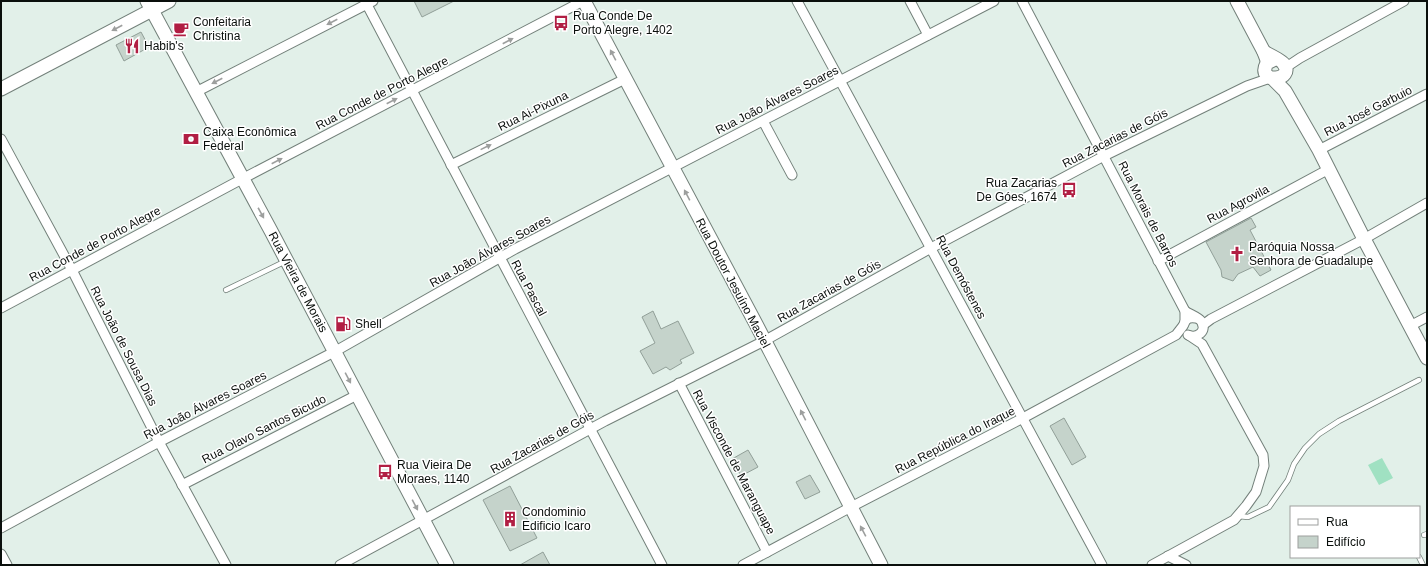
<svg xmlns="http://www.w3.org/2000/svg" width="1428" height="566" viewBox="0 0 1428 566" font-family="Helvetica,sans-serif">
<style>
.green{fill:#a0e1c2}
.building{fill:#c5d3cb;stroke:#919f98}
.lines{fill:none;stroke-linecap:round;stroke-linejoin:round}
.lane-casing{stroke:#73807a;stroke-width:6}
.street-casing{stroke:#73807a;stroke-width:11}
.secondary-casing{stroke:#73807a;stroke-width:15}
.lane{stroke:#fff;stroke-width:4.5}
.street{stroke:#fff;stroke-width:9}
.secondary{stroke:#fff;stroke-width:13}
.oneway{fill:#9d9f9e}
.labels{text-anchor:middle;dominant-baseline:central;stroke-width:3;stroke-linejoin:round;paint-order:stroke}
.poi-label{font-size:12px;fill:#0a0f0c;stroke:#fff;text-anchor:start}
.street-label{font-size:12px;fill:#0a0f0c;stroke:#fff}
</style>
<rect width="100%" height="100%" fill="#e2f0e9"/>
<path class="green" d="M1382,458L1393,478L1379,485L1368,465Z"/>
<g class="building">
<path d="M414,1H454L422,17Z"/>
<path d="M141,32L149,47L124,61L116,45Z"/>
<path d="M1251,218L1256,227L1250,230L1271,270L1260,276L1253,267L1238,274L1233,281L1222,277L1221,270L1206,242Z"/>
<path d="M653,311L661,329L678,321L694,353L680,360L682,363L670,370L666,367L653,374L640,351L655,343L642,317Z"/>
<path d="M1064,418L1086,457L1072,465L1050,426Z"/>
<path d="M748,450L758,467L741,476L732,459Z"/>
<path d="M810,475L820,492L805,499L796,482Z"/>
<path d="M510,486L537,538L510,551L483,500Z"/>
<path d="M543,552L550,565H520Z"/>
</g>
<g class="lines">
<defs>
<g id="lane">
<path d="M226,290L286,261"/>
<path d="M1238,516L1248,517L1269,507L1288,480L1294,464L1305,448L1319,434L1339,421L1419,380"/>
<path d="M1424,535L1427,534"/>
<path d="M1419,557L1423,565"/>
</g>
<g id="street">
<path d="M365,1L662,565"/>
<path d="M797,1L1102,565"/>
<path d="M910,1L928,35"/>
<path d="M1022,1L1185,311V321"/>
<path d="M1285,68L1300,58L1404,1"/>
<path d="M196,92L373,1"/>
<path d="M763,121L792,175"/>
<path d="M1,139L72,270L159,442L226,565"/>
<path d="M1319,150L1427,94"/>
<path d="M451,165L625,79"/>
<path d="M1158,261L1329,169"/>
<path d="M1,308L242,179L583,1"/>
<path d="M1185,311C1189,314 1198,317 1201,321C1208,331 1197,339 1188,335"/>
<path d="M1184,324C1186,318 1190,317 1196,318"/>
<path d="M1203,325L1211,319L1364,239L1427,203"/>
<path d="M1410,326L1427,317"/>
<path d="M679,383L767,552"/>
<path d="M182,485L357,395"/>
<path d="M1,528L159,442L334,352L515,249L994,1"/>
<path d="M1,554L7,565"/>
<path d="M1168,556L1186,565"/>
<path d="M340,565L605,421L764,341L931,248L1104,156L1247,86L1270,78"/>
<path d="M743,565L851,507L1023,418L1176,335L1183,326"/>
<path d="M1152,565L1234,520L1246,506L1256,492L1264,466L1263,455L1202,344L1190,336"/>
</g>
<g id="secondary">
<path d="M147,1L271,231L447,565"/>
<path d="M584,1L756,324L881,565"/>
<path d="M1237,1L1264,52L1267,60"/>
<path d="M1264,52C1268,54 1282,61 1283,63C1297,81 1255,85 1267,63L1275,59"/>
<path d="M1273,79L1285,91L1319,150L1364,239L1427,358"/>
<path d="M1,89L169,1"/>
</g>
</defs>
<use href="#lane" class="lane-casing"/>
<use href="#street" class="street-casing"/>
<use href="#secondary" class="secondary-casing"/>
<use href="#lane" class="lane"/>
<use href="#street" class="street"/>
<use href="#secondary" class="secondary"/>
</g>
<defs><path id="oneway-solid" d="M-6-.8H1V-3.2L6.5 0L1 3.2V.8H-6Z"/></defs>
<g class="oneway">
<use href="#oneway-solid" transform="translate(332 22) rotate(153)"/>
<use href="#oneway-solid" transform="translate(117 28) rotate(152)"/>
<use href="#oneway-solid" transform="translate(508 41) rotate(-28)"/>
<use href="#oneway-solid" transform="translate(613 55) rotate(-118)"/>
<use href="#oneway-solid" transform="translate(217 81) rotate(153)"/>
<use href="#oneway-solid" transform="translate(392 101) rotate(-27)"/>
<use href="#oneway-solid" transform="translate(486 147) rotate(-26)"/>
<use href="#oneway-solid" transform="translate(277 161) rotate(-27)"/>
<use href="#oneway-solid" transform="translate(687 195) rotate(-118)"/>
<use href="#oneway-solid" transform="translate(261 213) rotate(61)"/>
<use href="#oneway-solid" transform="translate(348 378) rotate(62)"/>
<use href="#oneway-solid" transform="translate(803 415) rotate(-117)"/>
<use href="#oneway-solid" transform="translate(415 505) rotate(62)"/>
<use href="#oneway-solid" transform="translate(863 531) rotate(-118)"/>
</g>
<defs>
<symbol id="bus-bare" viewBox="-9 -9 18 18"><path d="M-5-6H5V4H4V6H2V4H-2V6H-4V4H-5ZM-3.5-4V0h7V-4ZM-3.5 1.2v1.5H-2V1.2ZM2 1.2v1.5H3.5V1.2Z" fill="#b11e43" stroke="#fff" stroke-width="2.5" paint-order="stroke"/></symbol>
<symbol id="cafe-bare" viewBox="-9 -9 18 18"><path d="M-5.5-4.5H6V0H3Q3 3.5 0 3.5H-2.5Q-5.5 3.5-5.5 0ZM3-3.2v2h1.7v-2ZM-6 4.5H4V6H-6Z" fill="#b11e43" stroke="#fff" stroke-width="2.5" paint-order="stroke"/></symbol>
<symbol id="restaurant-bare" viewBox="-9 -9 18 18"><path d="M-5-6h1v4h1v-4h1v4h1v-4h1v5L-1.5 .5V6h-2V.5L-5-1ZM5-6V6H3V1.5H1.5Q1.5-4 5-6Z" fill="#b11e43" stroke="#fff" stroke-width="2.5" paint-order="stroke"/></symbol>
<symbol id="bank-bare" viewBox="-9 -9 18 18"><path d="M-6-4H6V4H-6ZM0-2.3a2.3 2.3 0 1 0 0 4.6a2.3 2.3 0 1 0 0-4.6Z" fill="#b11e43" stroke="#fff" stroke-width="2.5" paint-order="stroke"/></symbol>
<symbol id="church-bare" viewBox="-9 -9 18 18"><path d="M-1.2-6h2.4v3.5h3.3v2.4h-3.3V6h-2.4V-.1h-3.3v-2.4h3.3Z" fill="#b11e43" stroke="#fff" stroke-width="2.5" paint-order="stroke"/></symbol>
<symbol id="fuel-bare" viewBox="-9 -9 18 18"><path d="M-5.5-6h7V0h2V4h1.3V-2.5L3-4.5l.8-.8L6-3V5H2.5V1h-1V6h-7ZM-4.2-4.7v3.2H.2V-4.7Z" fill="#b11e43" stroke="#fff" stroke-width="2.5" paint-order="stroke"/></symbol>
<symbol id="building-bare" viewBox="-9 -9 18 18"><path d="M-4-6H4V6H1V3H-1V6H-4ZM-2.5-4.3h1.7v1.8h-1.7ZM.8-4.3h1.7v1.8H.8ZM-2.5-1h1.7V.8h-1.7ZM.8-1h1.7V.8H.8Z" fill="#b11e43" stroke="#fff" stroke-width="2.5" paint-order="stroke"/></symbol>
</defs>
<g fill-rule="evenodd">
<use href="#bus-bare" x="550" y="12" width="22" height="22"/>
<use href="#cafe-bare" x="170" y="18" width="22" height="22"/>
<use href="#restaurant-bare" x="121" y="35" width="22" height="22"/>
<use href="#bank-bare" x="180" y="128" width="22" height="22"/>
<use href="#bus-bare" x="1058" y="179" width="22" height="22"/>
<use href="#church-bare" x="1226" y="243" width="22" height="22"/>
<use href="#fuel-bare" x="332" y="313" width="22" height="22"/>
<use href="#bus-bare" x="374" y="461" width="22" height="22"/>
<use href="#building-bare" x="499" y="508" width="22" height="22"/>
</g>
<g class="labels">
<g class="poi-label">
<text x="573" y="16">Rua Conde De<tspan x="573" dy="14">Porto Alegre, 1402</tspan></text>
<text x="193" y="22">Confeitaria<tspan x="193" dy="14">Christina</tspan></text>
<text x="144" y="46">Habib's</text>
<text x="203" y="132">Caixa Econômica<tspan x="203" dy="14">Federal</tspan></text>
<text x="1057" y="183" text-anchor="end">Rua Zacarias<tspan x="1057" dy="14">De Góes, 1674</tspan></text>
<text x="1249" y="247">Paróquia Nossa<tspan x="1249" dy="14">Senhora de Guadalupe</tspan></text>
<text x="355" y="324">Shell</text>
<text x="397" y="465">Rua Vieira De<tspan x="397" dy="14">Moraes, 1140</tspan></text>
<text x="522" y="512">Condominio<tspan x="522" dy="14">Edificio Icaro</tspan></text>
</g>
<g class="street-label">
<text transform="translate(382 93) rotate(-27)">Rua Conde de Porto Alegre</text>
<text transform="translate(777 100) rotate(-27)">Rua João Álvares Soares</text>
<text transform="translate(533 111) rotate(-26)">Rua Ai-Pixuna</text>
<text transform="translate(1368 111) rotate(-27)">Rua José Garbuio</text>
<text transform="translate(1115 138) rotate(-27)">Rua Zacarias de Góis</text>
<text transform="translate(1238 204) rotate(-28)">Rua Agrovila</text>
<text transform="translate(1148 214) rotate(63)">Rua Morais de Barros</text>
<text transform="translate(95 244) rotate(-28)">Rua Conde de Porto Alegre</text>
<text transform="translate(490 251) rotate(-29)">Rua João Álvares Soares</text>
<text transform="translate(961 277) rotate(62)">Rua Demóstenes</text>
<text transform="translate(298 282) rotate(62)">Rua Vieira de Morais</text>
<text transform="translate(733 283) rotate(62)">Rua Doutor Jesuíno Maciel</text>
<text transform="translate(529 288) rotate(62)">Rua Pascal</text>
<text transform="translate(829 291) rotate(-29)">Rua Zacarias de Góis</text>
<text transform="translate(124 346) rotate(63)">Rua João de Sousa Dias</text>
<text transform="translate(205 405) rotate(-27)">Rua João Álvares Soares</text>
<text transform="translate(264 429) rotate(-27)">Rua Olavo Santos Bicudo</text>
<text transform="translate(955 440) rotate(-27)">Rua República do Iraque</text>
<text transform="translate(542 442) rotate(-29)">Rua Zacarias de Góis</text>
<text transform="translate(734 462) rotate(62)">Rua Visconde de Maranguape</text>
</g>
</g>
<rect width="1428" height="566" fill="none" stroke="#0a0f0c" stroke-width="4"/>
<rect x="1290" y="506" width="130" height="52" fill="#ffffff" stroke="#9d9f9e"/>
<rect x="1298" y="519" width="20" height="6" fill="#ffffff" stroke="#9d9f9e"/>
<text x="1326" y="526" font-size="12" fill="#0a0f0c">Rua</text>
<rect x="1298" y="536" width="20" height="12" fill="#c5d3cb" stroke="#9d9f9e"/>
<text x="1326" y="546" font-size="12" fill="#0a0f0c">Edifício</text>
</svg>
